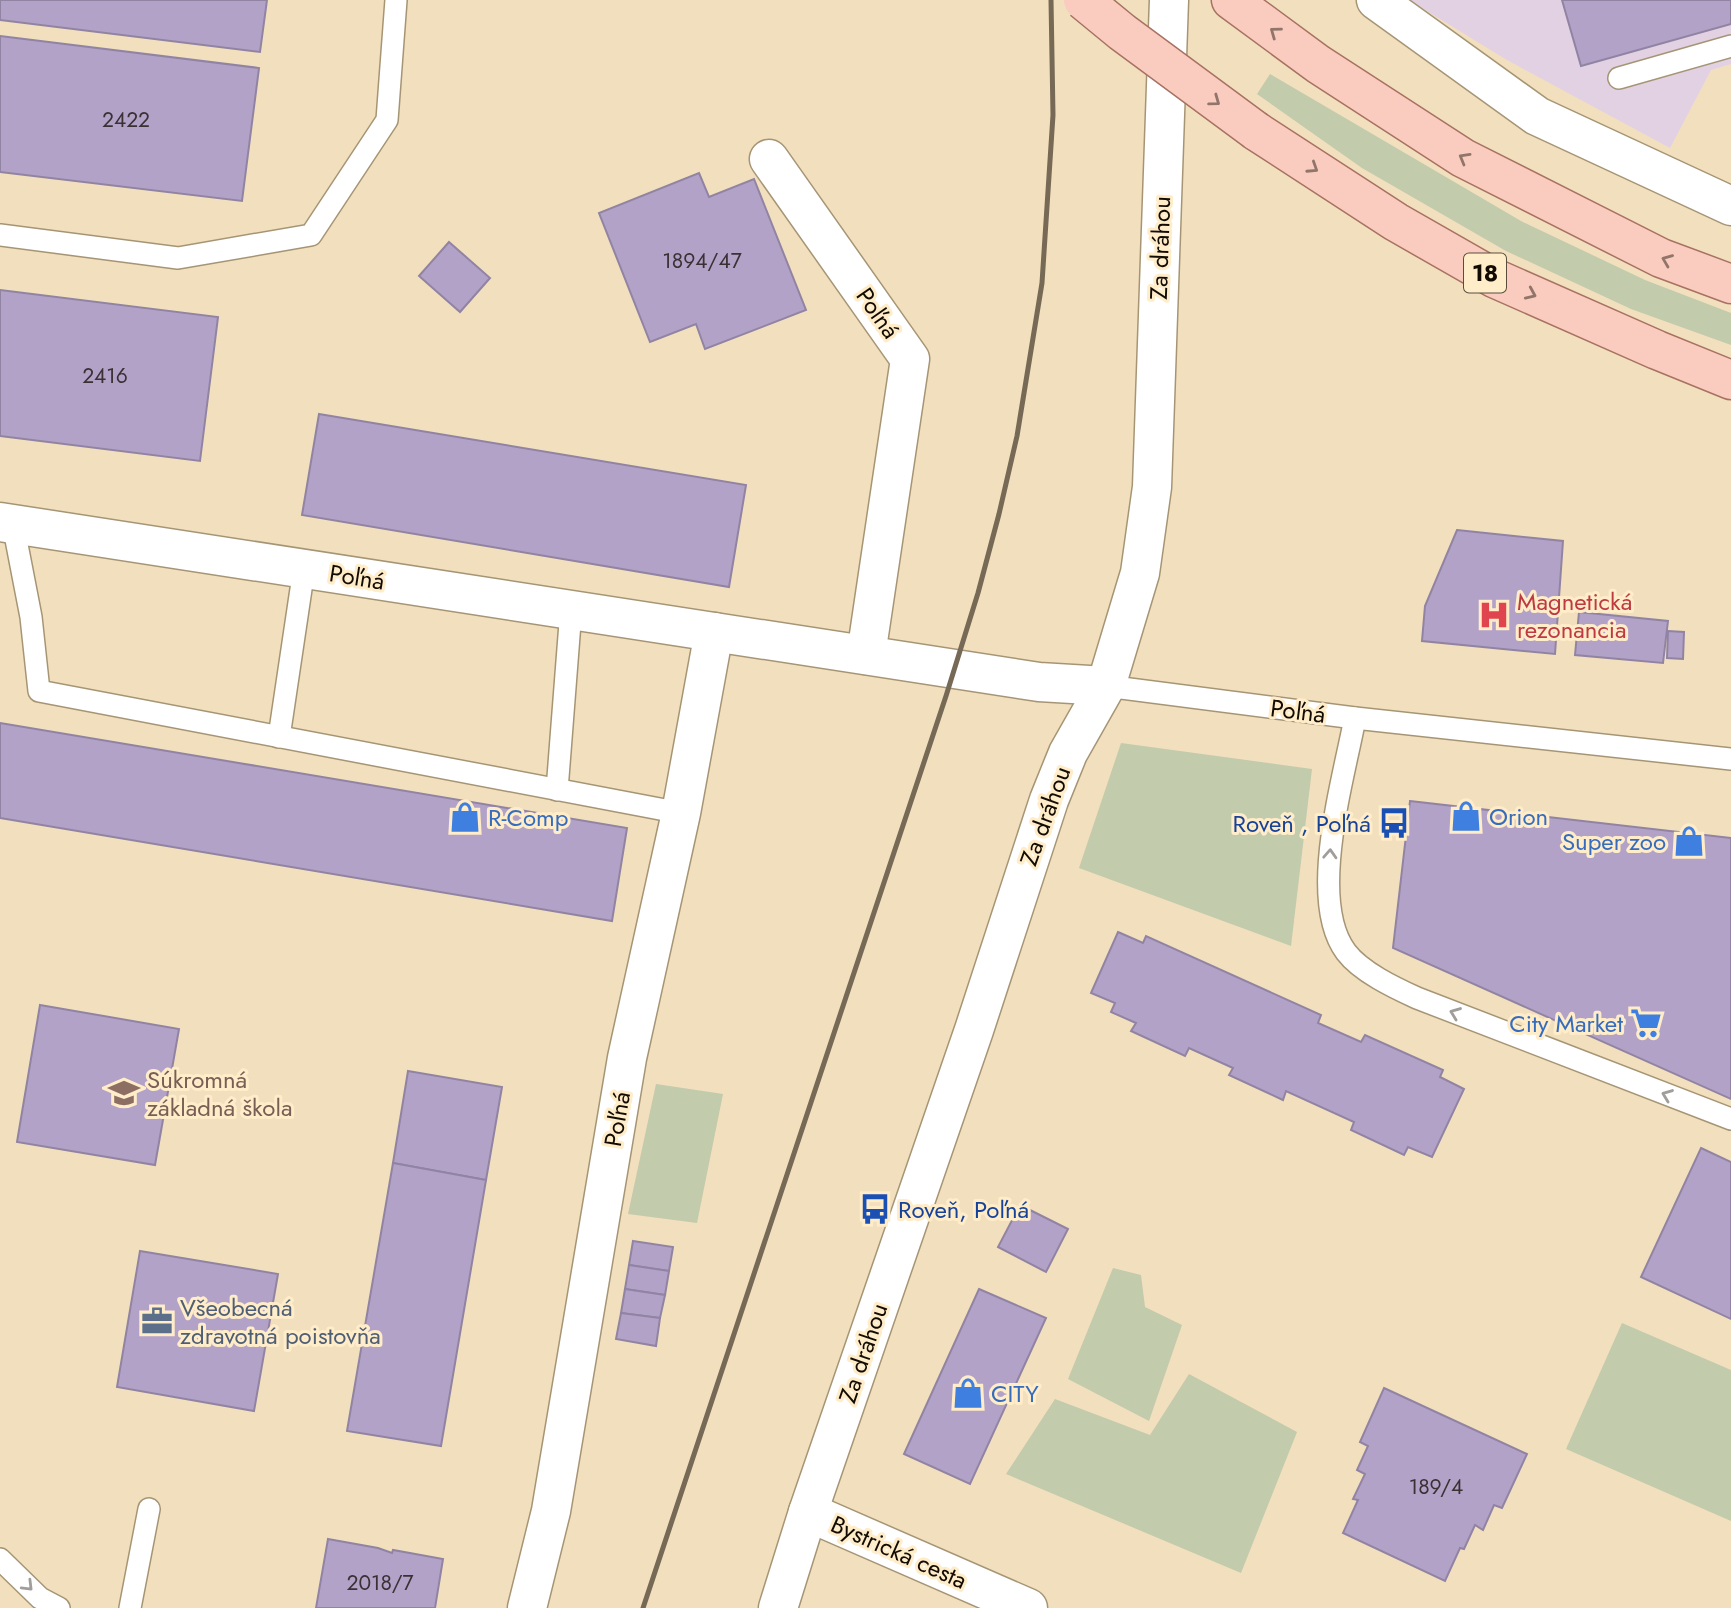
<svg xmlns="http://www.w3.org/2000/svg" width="1731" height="1608" viewBox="0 0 1731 1608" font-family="Jost,sans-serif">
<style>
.industrial{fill:#e1d1e3}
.green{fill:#c2cbab}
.building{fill:#b2a2c8;stroke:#9184a3;stroke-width:2}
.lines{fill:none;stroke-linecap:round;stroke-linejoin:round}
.service-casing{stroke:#a69575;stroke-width:24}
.minor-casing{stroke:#a69575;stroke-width:41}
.primary-casing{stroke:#a77261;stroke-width:41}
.service{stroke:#fff;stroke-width:21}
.minor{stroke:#fff;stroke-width:38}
.primary{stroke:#facbbf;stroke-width:38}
.rail{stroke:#766955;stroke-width:5}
.primary-bridge-casing{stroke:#a77261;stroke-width:41;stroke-linecap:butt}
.primary-bridge{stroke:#facbbf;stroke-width:38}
.oneway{stroke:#92756a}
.oneway2{stroke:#a09d9a}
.labels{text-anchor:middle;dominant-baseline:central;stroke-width:6;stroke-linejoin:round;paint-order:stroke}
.number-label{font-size:21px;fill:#3a3134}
.shield{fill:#ffecc9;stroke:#594e3e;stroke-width:2}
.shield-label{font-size:23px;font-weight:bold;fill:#120b02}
.street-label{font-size:24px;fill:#120b02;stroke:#ffecc9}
.health-label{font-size:24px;fill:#be3a42;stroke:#ffecc9;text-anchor:start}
.shop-label{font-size:24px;fill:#366cbe;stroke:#ffecc9;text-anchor:start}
.transit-label{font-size:24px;fill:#164399;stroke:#ffecc9;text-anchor:end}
.education-label{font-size:24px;fill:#785e54;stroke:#ffecc9;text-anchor:start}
.service-label{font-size:24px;fill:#4e5e75;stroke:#ffecc9;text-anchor:start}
</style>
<rect width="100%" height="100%" fill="#f2dfbd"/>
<path class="industrial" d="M1409,0H1731V64L1711,70L1670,148L1507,60Z"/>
<g class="green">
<path d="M1270,74L1521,221L1645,280L1731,313V345L1631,309L1506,251L1362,168L1257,94Z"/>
<path d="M1121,743L1312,769L1291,946L1079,868Z"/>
<path d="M656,1084L723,1094L697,1223L628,1214Z"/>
<path d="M1113,1268L1141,1275L1145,1307L1182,1325L1149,1421L1068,1379Z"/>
<path d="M1622,1323L1731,1370V1521L1566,1449Z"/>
<path d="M1189,1374L1297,1432L1241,1573L1006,1474L1055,1399L1150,1435Z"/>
</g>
<g class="building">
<path d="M0,0H267L260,52L0,20Z"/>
<path d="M1562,0H1731V24L1581,66Z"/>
<path d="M0,36L259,68L242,201L0,172Z"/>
<path d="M699,173L709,197L754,179L806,310L705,349L696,324L650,342L599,213Z"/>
<path d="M449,242L490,278L460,312L419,276Z"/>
<path d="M0,290L218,317L200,461L0,436Z"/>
<path d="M319,414L746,485L729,587L302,515Z"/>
<path d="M1457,530L1563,541L1555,654L1422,641L1425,606Z"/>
<path d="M1579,612L1668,621L1663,663L1575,655Z"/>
<path d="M1668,631L1684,632L1683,659L1667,658Z"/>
<path d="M0,723L627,828L612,921L0,818Z"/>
<path d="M1410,801L1731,838V1099L1393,948Z"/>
<path d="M1118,932L1143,943L1146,936L1321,1015L1318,1023L1361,1042L1365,1035L1443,1070L1440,1077L1464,1089L1432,1157L1408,1147L1404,1155L1351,1130L1354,1122L1286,1091L1283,1100L1229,1075L1233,1068L1189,1048L1185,1056L1131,1031L1136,1023L1111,1012L1115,1003L1091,993Z"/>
<path d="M40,1005L179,1029L155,1165L17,1142Z"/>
<path d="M408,1071L502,1087L486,1180L393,1163Z"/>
<path d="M1701,1148L1731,1162V1319L1641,1277Z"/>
<path d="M393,1163L486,1180L441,1446L347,1431Z"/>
<path d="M1020,1205L1068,1229L1046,1272L998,1247Z"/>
<path d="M633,1241L673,1247L669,1271L629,1265Z"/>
<path d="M140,1251L278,1274L254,1411L117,1387Z"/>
<path d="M629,1265L669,1271L665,1295L625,1289Z"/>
<path d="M625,1289L665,1295L660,1318L621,1313Z"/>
<path d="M979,1289L1046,1318L970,1484L904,1454Z"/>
<path d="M621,1313L660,1318L656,1346L616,1339Z"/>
<path d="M1384,1388L1527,1454L1502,1508L1494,1505L1483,1530L1475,1525L1464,1549L1460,1548L1445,1581L1343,1533L1358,1500L1353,1499L1365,1474L1357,1470L1368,1446L1360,1442Z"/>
<path d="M328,1539L378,1548L392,1553L393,1550L443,1559L435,1608H316Z"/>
</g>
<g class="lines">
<defs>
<g id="service">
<path d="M1619,78L1731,46"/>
<path d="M0,235L178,258L311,235L387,120L396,0"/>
<path d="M13,524L31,617L39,691L681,813"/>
<path d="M1106,686L1355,718L1731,759"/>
<path d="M1355,718C1344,778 1307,900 1346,952C1361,972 1395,988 1417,998L1731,1119"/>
<path d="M279,737L304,569"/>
<path d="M557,790L571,610"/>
<path d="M0,1559L40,1598L59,1608"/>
<path d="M130,1608L149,1509"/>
</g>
<g id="minor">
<path d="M1376,0L1537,116L1731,206"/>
<path d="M769,159L910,359L866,655"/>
<path d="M0,522L1039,682L1106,686"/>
<path d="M808,1512L1028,1608"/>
<path d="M527,1608L551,1511L627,1058L681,813L714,632"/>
<path d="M778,1608L808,1512L974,1030L1049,800L1068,753L1106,686L1140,573L1152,487L1169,0"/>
</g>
<g id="primary">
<path d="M1231,0L1318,64L1463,158L1661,258L1731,284"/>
<path d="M1256,131L1396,222L1494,278L1657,350L1731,380"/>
</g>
</defs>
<use href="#service" class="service-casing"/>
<use href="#minor" class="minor-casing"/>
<use href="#primary" class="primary-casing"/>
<use href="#service" class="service"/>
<use href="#minor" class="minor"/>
<use href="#primary" class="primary"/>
<path class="rail" d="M643,1608L946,696L978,593L999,514L1017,436L1042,283L1053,115L1051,0"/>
<defs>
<path id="primary-bridge" d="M1083,0L1122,32L1256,131"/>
</defs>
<use href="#primary-bridge" class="primary-bridge-casing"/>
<use href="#primary-bridge" class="primary-bridge"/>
</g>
<defs><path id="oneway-chevron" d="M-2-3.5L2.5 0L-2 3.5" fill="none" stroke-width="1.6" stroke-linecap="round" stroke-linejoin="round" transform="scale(1.75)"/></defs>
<g class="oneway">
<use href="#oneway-chevron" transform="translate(1275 32) rotate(-144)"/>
<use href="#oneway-chevron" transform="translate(1215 101) rotate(36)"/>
<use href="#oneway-chevron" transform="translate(1464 158) rotate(-150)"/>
<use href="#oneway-chevron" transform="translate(1313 168) rotate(33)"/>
<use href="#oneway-chevron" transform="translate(1667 260) rotate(-158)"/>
<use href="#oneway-chevron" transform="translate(1531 294) rotate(24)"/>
</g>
<g class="oneway2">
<use href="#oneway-chevron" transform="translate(1330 854) rotate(-87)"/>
<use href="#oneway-chevron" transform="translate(1455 1013) rotate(-159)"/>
<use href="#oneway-chevron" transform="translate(1667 1095) rotate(-159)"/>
<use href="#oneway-chevron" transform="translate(28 1586) rotate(45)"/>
</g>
<defs>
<symbol id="hospital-bare" viewBox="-9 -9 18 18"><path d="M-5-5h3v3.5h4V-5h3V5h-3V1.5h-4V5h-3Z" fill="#e0444e" stroke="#ffecc9" stroke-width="2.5" paint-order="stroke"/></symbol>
<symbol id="shop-bare" viewBox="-9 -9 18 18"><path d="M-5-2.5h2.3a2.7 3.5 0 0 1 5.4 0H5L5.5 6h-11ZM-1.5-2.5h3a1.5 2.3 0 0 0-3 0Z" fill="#3f7fe0" stroke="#ffecc9" stroke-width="2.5" paint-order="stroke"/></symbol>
<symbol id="bus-bare" viewBox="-9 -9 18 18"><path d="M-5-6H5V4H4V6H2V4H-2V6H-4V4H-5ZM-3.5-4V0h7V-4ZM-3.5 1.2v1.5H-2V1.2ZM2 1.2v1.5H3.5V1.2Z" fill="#1a4fb4" stroke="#ffecc9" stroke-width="2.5" paint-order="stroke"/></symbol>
<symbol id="supermarket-bare" viewBox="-9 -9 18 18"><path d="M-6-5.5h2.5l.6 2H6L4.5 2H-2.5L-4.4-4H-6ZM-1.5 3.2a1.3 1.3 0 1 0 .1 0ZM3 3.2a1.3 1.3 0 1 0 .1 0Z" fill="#3f7fe0" stroke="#ffecc9" stroke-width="2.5" paint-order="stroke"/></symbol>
<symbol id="school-bare" viewBox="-9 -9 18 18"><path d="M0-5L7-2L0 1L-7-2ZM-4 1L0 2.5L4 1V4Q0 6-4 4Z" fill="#8d6e63" stroke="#ffecc9" stroke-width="2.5" paint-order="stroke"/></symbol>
<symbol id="office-bare" viewBox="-9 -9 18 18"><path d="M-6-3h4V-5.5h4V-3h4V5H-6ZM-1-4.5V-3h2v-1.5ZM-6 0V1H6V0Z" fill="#5c6f8a" stroke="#ffecc9" stroke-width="2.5" paint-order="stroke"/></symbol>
</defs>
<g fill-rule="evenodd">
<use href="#hospital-bare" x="1472" y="593" width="44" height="44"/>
<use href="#shop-bare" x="1444" y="794" width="44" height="44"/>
<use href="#shop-bare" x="443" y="795" width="44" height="44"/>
<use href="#bus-bare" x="1372" y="801" width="44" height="44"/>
<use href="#shop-bare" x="1667" y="819" width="44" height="44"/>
<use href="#supermarket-bare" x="1624" y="1001" width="44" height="44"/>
<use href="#school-bare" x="102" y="1071" width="44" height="44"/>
<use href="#bus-bare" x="853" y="1187" width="44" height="44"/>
<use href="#office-bare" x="135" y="1299" width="44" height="44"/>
<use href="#shop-bare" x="946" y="1371" width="44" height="44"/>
</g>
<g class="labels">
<g class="number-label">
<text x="126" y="120">2422</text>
<text x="702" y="261">1894/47</text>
<text x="105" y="376">2416</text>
<text x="1436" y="1487">189/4</text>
<text x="380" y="1583">2018/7</text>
</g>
<rect class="shield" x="1464" y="253.5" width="42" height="39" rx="5"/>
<g class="shield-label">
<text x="1485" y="273">18</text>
</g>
<g class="street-label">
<text transform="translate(1160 248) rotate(-88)">Za dráhou</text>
<text transform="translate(878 313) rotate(55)">Poľná</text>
<text transform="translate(357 577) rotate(9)">Poľná</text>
<text transform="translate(1298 711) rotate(7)">Poľná</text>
<text transform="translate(1045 816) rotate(-70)">Za dráhou</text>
<text transform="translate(617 1119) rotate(-80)">Poľná</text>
<text transform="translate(863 1353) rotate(-71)">Za dráhou</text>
<text transform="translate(899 1552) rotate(24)">Bystrická cesta</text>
</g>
<g class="health-label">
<text x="1517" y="601">Magnetická<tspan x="1517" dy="28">rezonancia</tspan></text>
</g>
<g class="shop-label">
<text x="1489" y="816">Orion</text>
<text x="488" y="817">R-Comp</text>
<text x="1666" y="841" text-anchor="end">Super zoo</text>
<text x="1623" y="1023" text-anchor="end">City Market</text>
<text x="991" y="1393">CITY</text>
</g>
<g class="transit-label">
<text x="1371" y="823">Roveň , Poľná</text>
<text x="898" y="1209" text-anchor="start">Roveň, Poľná</text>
</g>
<g class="education-label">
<text x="147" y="1079">Súkromná<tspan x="147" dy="28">základná škola</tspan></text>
</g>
<g class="service-label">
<text x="180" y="1307">Všeobecná<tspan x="180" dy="28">zdravotná poistovňa</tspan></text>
</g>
</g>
</svg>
